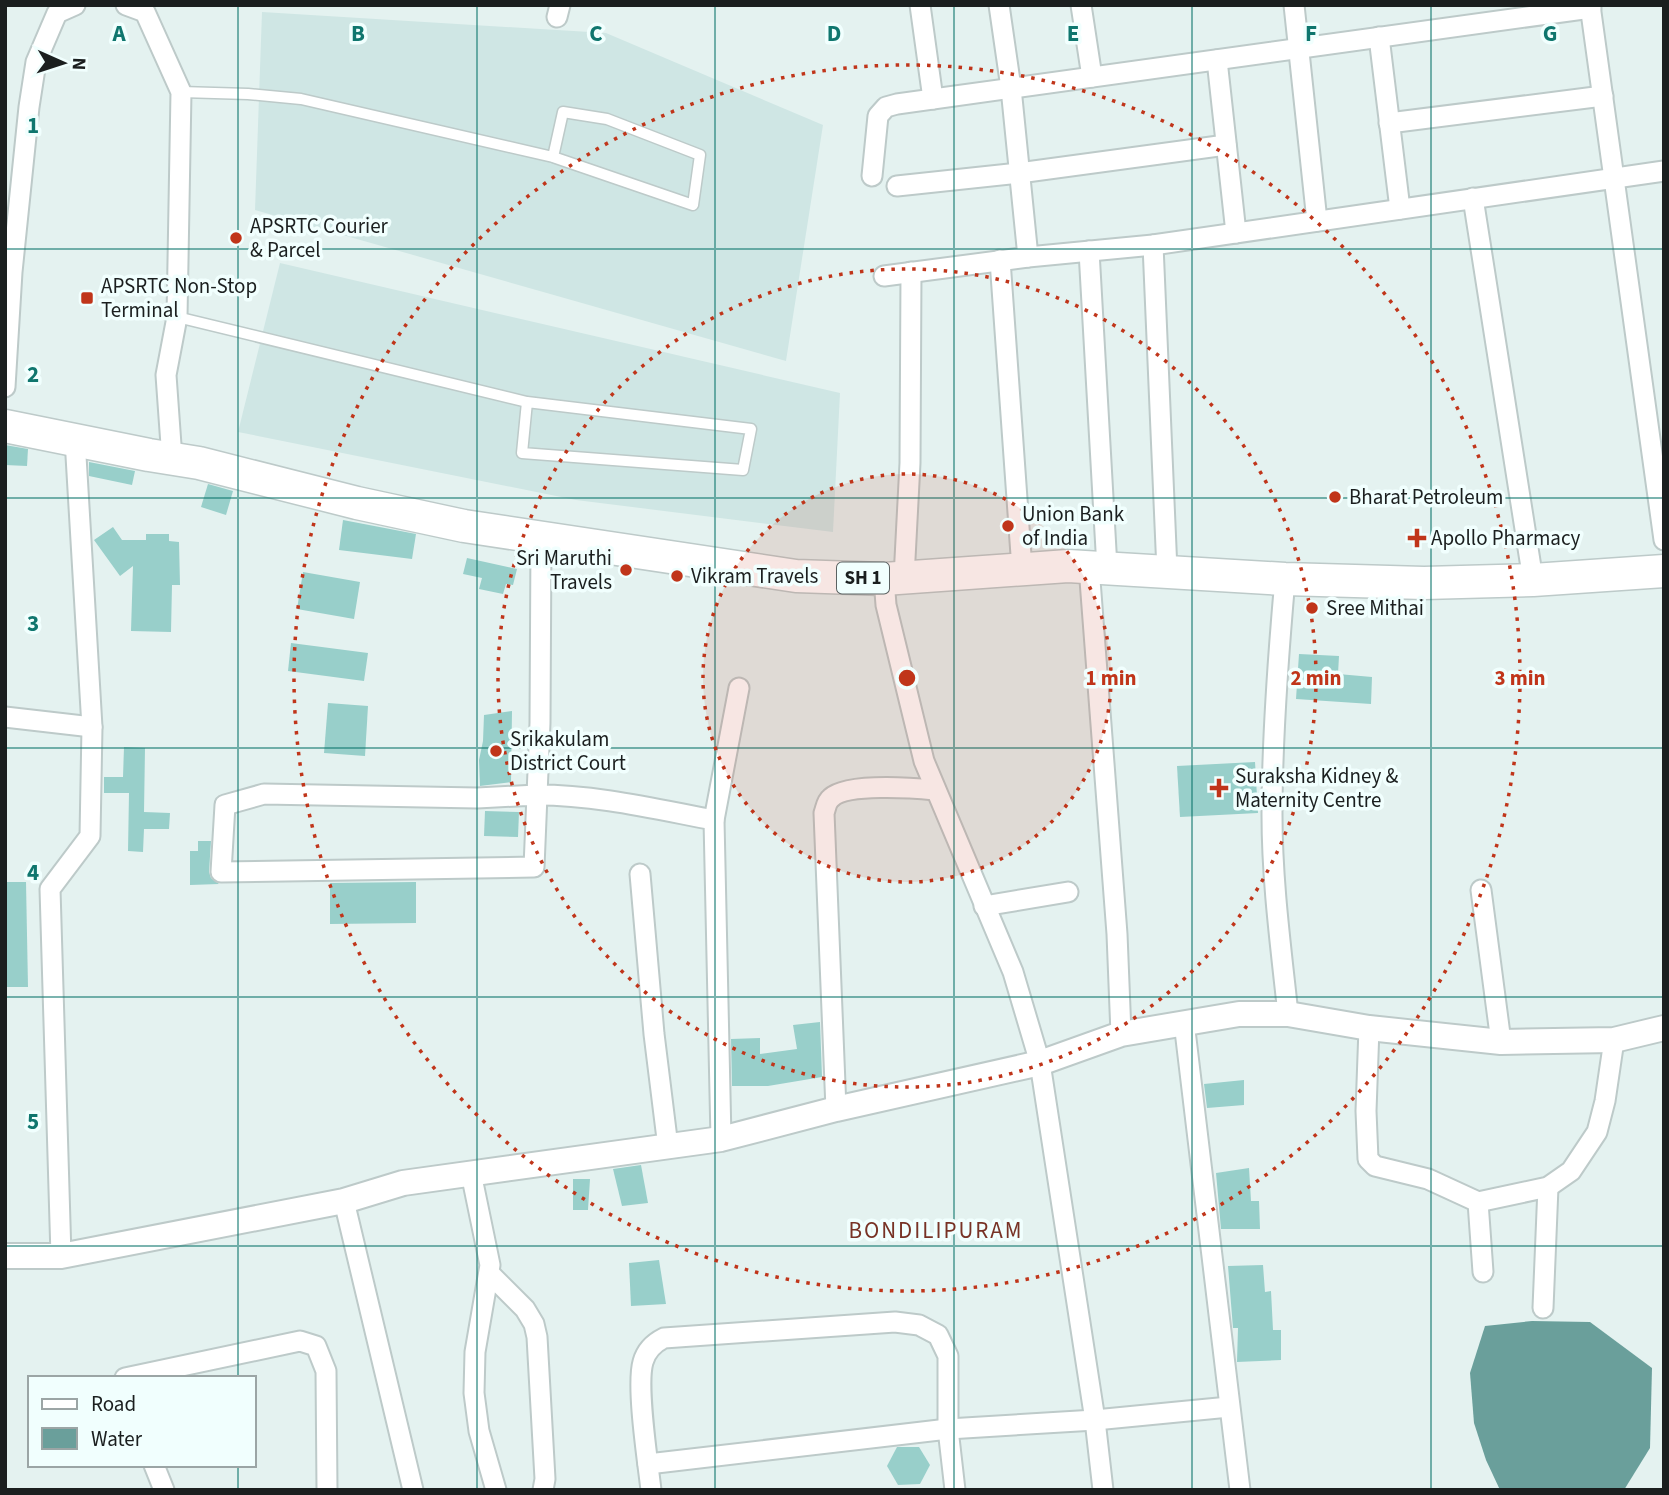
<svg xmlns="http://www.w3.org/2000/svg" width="1669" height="1495" viewBox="0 0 1669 1495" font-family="'Source Sans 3',sans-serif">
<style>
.built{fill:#cfe6e4}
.water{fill:#6a9f9b}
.building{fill:#98cfca}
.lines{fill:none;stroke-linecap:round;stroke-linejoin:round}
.service-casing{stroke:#bdcac9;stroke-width:13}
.minor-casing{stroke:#bdcac9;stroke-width:23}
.tertiary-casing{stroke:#bdcac9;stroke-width:28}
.primary-casing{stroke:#bdcac9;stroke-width:35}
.service{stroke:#fff;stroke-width:10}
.minor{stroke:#fff;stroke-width:19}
.tertiary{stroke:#fff;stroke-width:24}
.primary{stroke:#fff;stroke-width:32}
.grid{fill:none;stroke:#0f766e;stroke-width:2;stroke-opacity:0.55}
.ring{fill:none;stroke:#c0351a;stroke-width:3.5;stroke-dasharray:3.5 7}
.poi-dot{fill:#c0351a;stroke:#f1fffe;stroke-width:2.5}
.labels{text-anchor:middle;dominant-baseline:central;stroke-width:7;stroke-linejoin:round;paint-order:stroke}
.shield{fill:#f1fffe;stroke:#5b6262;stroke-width:2}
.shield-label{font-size:19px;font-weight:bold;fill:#1b1f1f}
.poi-label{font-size:21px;fill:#1b1f1f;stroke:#f1fffe;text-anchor:start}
.neighbourhood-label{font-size:23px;letter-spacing:2px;fill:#783326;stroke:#f1fffe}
.grid-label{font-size:23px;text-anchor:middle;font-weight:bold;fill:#0f766e;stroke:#f1fffe;stroke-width:7;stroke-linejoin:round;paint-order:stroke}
.centre{fill:#c0351a;stroke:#f1fffe;stroke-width:3.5}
.ring-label{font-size:21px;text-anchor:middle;font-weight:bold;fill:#c0351a;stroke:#f1fffe;stroke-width:7;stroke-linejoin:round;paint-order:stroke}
</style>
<rect width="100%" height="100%" fill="#e4f2f0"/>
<g class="built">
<path d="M262,12L606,33L823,125L786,361L255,210Z"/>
<path d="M280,263L840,393L833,532L576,500L238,432Z"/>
</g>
<path class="water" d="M1532,1321L1590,1322L1652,1368L1650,1448L1624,1490H1500L1486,1460L1474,1423L1470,1373L1485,1326Z"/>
<g class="building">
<path d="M5,445L28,449L27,466L5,465Z"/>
<path d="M89,462L135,471L132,485L89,476Z"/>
<path d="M208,484L233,491L226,515L201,507Z"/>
<path d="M343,520L416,534L412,559L339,550Z"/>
<path d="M113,527L122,540H146V534H169V541L179,542L180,585H172L171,632L131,631L133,566L120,576L94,540Z"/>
<path d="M467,558L517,569L513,585L506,584L503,594L479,589L482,578L463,574Z"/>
<path d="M303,572L360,582L354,619L297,609Z"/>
<path d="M291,643L368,653L364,681L288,671Z"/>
<path d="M1299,654L1339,656L1338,674L1372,677L1371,704L1296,699Z"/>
<path d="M328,703L368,706L365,756L324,753Z"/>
<path d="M512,711L511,782L480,786L479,760L483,741L484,715Z"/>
<path d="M124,747L145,748L144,812L170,813L169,829H144L143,852L128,851L129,793H104V777H123Z"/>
<path d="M1255,762L1258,813L1180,817L1177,766Z"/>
<path d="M485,811L519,812L518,837L484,836Z"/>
<path d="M198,841H211L209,872L211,878L219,884L190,885V851H198Z"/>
<path d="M5,882H26L28,987H5Z"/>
<path d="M416,882V923L330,924V883Z"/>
<path d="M820,1022L822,1077L768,1086H732L731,1039L760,1038V1054L797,1049L793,1025Z"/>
<path d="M1244,1080V1105L1207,1108L1204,1084Z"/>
<path d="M641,1165L648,1203L622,1206L613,1169Z"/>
<path d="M1249,1168L1251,1201H1259L1260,1229H1221L1216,1173Z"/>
<path d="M573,1179H590L588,1210H573Z"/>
<path d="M659,1260L666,1304L631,1306L629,1263Z"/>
<path d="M1263,1265L1265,1292L1271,1291L1273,1330H1281V1360L1237,1362L1238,1328H1233L1228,1266Z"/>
<path d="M897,1447H919L930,1465L920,1484L898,1485L887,1466Z"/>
</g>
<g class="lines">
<defs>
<g id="service">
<path d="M181,92L248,94L301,99L553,157L693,205L700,155L607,119L563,112L553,157"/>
<path d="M177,317L527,402L751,429L743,470L522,453L527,402"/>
</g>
<g id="minor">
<path d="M126,5L145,12L181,92L177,317L166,375L172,459"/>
<path d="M920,5L933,99"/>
<path d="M999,5L1011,88L1028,257"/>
<path d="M1081,5L1092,77"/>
<path d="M1294,5L1317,221"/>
<path d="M1590,5L1664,540"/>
<path d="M557,17L560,5"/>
<path d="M1379,37L1400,209"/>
<path d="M1217,60L1236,233"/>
<path d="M1389,123L1603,96"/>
<path d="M872,176L878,116L886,107L897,104L1591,8"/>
<path d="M897,186L1019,173L1226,145"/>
<path d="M1473,198L1533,580"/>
<path d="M1153,245L1167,571"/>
<path d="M1089,251L1107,568"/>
<path d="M1000,260L1022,569"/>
<path d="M884,276L1028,257L1153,245L1664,171"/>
<path d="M5,387L12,272L29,107L36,62L57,13L75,5"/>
<path d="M541,538L540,723L537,795C597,795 655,809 714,820L721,1139"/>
<path d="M1089,567L1117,934L1121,1034"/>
<path d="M904,578L910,463L911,272"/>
<path d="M884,579L886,605L924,761L1013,972L1040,1063L1095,1420L1103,1490"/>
<path d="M1285,579C1278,658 1272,736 1272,815C1272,882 1281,948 1288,1014"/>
<path d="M5,717L92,727"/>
<path d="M264,794L477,798L537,795L534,867L221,872L225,805Z"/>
<path d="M714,820L739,688"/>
<path d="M640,874L654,1034L668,1147"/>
<path d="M1481,890L1501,1042"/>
<path d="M984,906L1068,892"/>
<path d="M1184,1022L1240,1490"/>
<path d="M1369,1028L1366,1111L1368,1159L1375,1166L1428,1179L1478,1202L1548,1187L1571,1171L1597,1132L1605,1101L1614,1040"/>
<path d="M836,1109L824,813C826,808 826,802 831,798C846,783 913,788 935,790"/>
<path d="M471,1173L490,1265L475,1352L474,1393L479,1431L496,1490"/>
<path d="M344,1201L413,1490"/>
<path d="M1478,1202L1483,1272"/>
<path d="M61,1256L50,889L90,836L92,727L75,439"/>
<path d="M490,1274L525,1309L534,1324L537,1337L545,1479L543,1490"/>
<path d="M1543,1308L1548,1187"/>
<path d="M125,1378L300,1341L316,1346L326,1371L327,1490"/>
<path d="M648,1464L948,1429L1095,1420L1229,1407"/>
<path d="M154,1465L164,1490"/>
<path d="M651,1490C648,1463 636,1386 643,1362C646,1351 654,1343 664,1338L895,1322L919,1325L938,1335L948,1356V1429L955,1490"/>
</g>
<path id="tertiary" d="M5,1256H61L344,1201L403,1183L721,1139L836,1109L1040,1063L1121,1034L1239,1014H1288L1369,1028L1501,1042L1614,1040L1664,1028"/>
<path id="primary" d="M5,426L149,455L199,463L357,503L464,526L796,576L884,579L1068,566L1285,579L1424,583L1533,580L1664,571"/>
</defs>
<use href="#service" class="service-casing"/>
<use href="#minor" class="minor-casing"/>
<use href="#tertiary" class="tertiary-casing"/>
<use href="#primary" class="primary-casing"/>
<use href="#service" class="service"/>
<use href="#minor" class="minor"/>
<use href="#tertiary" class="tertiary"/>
<use href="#primary" class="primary"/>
</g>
<path class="grid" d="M238,5V1378M477,5V1490M715,5V1490M954,5V1490M1192,5V1490M1431,5V1490M5,249H1664M5,498H1664M5,748H1664M5,997H1664M5,1246H1664M238,1465V1490"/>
<circle cx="907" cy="678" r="204" fill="#c0351a" fill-opacity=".12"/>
<g class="ring">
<circle cx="907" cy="678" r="204"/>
<circle cx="907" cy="678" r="409"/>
<circle cx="907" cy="678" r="613"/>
</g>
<g class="poi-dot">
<circle cx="236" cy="238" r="7"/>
<rect x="80" y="291" width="14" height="14" rx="3.5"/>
<circle cx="1335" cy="497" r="7"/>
<circle cx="1008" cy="526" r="7"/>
<path d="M1413.5 527.5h7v7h7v7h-7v7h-7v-7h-7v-7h7z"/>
<circle cx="626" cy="570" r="7"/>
<circle cx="677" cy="576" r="7"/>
<circle cx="1312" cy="608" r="7"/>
<circle cx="496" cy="751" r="7"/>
<path d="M1215.5 777.5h7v7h7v7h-7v7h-7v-7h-7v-7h7z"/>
</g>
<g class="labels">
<rect class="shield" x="837" y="562.5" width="52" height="31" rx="5"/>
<g class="shield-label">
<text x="863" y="578">SH 1</text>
</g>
<g class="poi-label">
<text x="250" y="226">APSRTC Courier<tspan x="250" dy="24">&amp; Parcel</tspan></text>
<text x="101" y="286">APSRTC Non-Stop<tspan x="101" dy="24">Terminal</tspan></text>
<text x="1349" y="497">Bharat Petroleum</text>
<text x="1022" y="514">Union Bank<tspan x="1022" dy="24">of India</tspan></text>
<text x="1431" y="538">Apollo Pharmacy</text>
<text x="612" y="558" text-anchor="end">Sri Maruthi<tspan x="612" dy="24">Travels</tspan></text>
<text x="691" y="576">Vikram Travels</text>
<text x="1326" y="608">Sree Mithai</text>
<text x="510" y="739">Srikakulam<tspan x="510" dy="24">District Court</tspan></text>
<text x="1235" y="776">Suraksha Kidney &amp;<tspan x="1235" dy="24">Maternity Centre</tspan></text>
</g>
<g class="neighbourhood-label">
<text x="936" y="1230">BONDILIPURAM</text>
</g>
</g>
<g class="grid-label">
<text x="119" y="41">A</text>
<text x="358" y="41">B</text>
<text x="596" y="41">C</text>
<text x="834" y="41">D</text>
<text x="1073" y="41">E</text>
<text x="1311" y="41">F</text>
<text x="1550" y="41">G</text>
<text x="33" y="133">1</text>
<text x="33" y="382">2</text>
<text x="33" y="631">3</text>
<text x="33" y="880">4</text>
<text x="33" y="1129">5</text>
</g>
<circle cx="907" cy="678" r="10" class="centre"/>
<g class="ring-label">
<text x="1111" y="685">1 min</text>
<text x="1316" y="685">2 min</text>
<text x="1520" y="685">3 min</text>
</g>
<rect width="1669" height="1495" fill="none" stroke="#1b1f1f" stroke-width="14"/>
<rect x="28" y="1376" width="228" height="91" fill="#f1fffe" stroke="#9ba5a5" stroke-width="2"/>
<rect x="42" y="1399" width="35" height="10" fill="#ffffff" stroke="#9ba5a5" stroke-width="2"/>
<text x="91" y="1411" font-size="21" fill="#1b1f1f">Road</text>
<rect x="42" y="1428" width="35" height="21" fill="#6a9f9b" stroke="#9ba5a5" stroke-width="2"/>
<text x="91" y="1446" font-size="21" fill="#1b1f1f">Water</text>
<g transform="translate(63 63) rotate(93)" stroke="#f1fffe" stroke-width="5" paint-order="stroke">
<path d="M0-5L12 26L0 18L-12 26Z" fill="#1b1f1f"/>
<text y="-10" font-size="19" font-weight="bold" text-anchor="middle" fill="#1b1f1f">N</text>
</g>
</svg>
